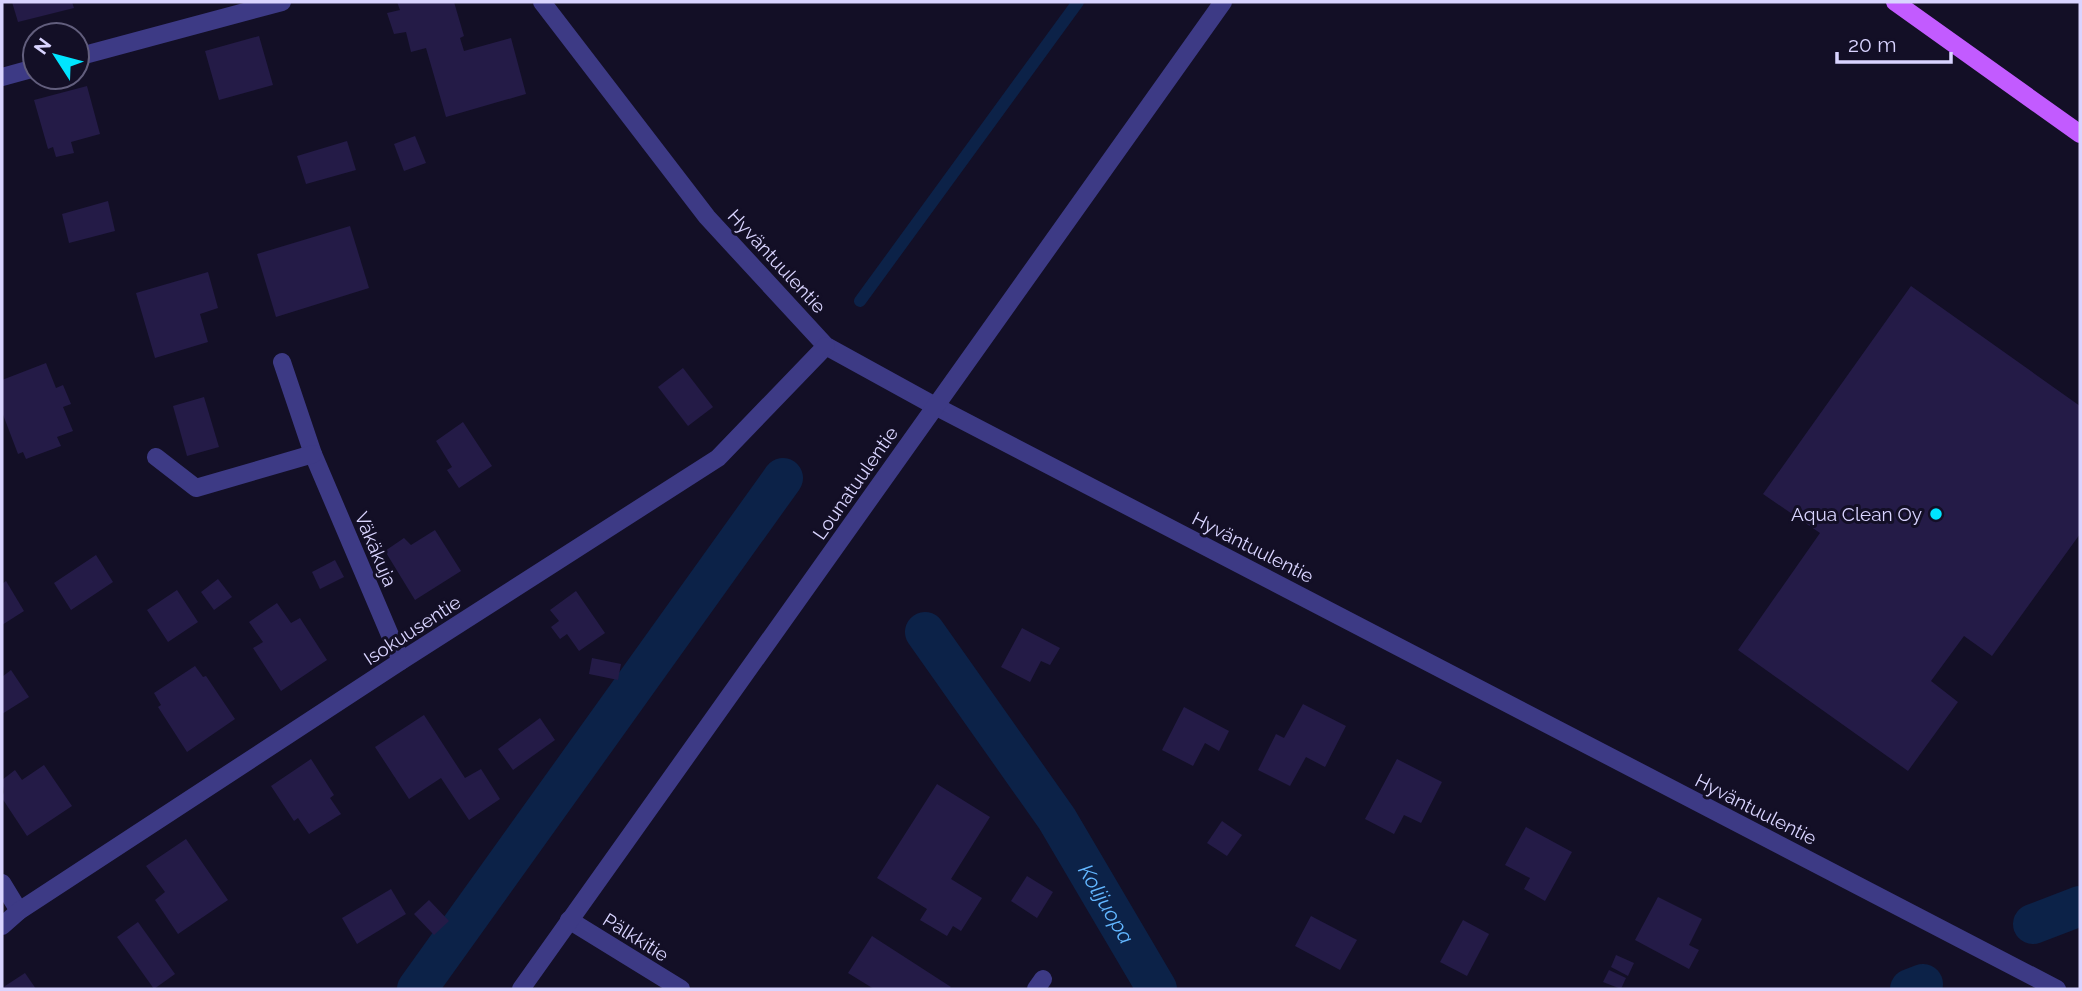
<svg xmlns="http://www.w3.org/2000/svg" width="2082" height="991" viewBox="0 0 2082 991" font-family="Raleway,sans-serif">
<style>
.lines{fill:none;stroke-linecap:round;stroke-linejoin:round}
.stream{stroke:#0c2248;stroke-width:12}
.canal{stroke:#0c2248;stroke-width:40}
.building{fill:#241b47}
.minor{stroke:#3d3a85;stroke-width:18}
.major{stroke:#c25bff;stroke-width:18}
.poi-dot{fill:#00e5ff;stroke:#130f26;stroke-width:2.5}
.labels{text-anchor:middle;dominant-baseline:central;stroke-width:6;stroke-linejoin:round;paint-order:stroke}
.street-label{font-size:19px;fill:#d9d4ff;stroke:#130f26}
.poi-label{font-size:19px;fill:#d9d4ff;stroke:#130f26;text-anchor:end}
.water-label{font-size:21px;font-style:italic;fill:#62b6ff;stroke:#130f26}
</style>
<rect width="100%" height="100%" fill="#130f26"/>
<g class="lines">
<path class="stream" d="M860,301L1078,2"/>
<g class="canal">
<path id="s1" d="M925,632L1057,819L1157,989"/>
<path d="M2033,924L2080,906"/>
<path d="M417,989L783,478"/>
<path d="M1910,989L1923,984"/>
</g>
</g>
<g class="building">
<path d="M12,2H72L74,8L18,22Z"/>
<path d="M397,2H454L464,36L460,38L464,51L511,38L526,94L446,117L426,48L411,52L406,32L394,34L387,13L400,10Z"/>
<path d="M259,36L273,85L219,100L205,51Z"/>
<path d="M87,86L100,134L71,142L74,153L56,157L53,147L48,149L34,100Z"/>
<path d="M415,136L426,163L404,171L394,144Z"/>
<path d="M347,141L356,170L306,184L297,156Z"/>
<path d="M108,201L115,231L69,243L62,214Z"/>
<path d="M350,226L369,288L276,317L257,254Z"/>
<path d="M208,272L218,308L200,314L208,342L155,358L136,293Z"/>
<path d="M1911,286L2080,406V534L1992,656L1964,636L1931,681L1958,702L1908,771L1738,650L1820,533L1763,494Z"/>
<path d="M46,363L56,388L63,385L71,404L63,407L73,431L57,437L61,446L26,459L23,452L18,454L2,412V380Z"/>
<path d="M683,368L713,407L688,426L658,387Z"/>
<path d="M204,397L219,447L187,456L173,406Z"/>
<path d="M463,422L492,466L459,488L447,470L452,467L436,441Z"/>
<path d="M435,530L461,571L415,600L385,551L404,538L411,545Z"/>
<path d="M96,555L113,582L71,610L54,583Z"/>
<path d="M335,560L344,577L320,589L312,572Z"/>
<path d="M218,579L232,597L214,610L201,592Z"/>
<path d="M6,581L24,611L2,625V584Z"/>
<path d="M177,590L198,622L168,642L147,610Z"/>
<path d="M576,591L605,633L579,651L567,634L560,639L551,627L559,621L550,610Z"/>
<path d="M277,603L291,623L300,618L327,660L281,691L253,648L263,642L249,622Z"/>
<path d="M1022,628L1060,648L1050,665L1041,661L1030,682L1001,667Z"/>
<path d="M592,658L621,664L618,680L589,674Z"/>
<path d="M195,666L203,677L206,676L235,719L187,752L158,707L161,705L154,693Z"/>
<path d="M11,670L29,697L2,714V677Z"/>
<path d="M1303,704L1346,726L1325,767L1306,757L1290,786L1258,770L1276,734L1284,738Z"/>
<path d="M1184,707L1229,731L1219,751L1205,743L1193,766L1162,750Z"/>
<path d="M424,715L465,778L481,769L500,799L469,820L441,778L409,799L375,747Z"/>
<path d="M540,718L555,740L513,770L498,749Z"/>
<path d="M311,759L334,795L330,798L341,814L309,834L298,818L294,821L271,786Z"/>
<path d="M1397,759L1442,782L1421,823L1404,815L1394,834L1365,819Z"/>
<path d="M44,765L72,806L27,836L2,798L4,792L2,780L15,770L22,780Z"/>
<path d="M937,784L990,817L951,879L982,898L961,931L953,926L947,936L920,920L927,909L877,878Z"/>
<path d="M1222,821L1242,835L1227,856L1207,843Z"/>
<path d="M1526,827L1572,852L1545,901L1524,889L1530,878L1505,865Z"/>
<path d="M186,839L228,900L178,934L155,900L165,892L146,866Z"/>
<path d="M1027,876L1053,892L1037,918L1011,901Z"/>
<path d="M391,889L406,914L357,944L342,918Z"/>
<path d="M1658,897L1702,919L1689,945L1699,950L1689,969L1635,940Z"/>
<path d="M429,900L449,921L434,935L414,914Z"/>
<path d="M1311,916L1357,940L1340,970L1295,946Z"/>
<path d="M1463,920L1489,934L1467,976L1440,962Z"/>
<path d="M138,922L175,974L154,989L117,937Z"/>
<path d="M872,936L951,987L949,989H874L848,973Z"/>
<path d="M1616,955L1634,963L1628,976L1611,967Z"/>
<path d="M1609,970L1626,978L1621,989L1603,982Z"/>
<path d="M25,973L36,989H2V988Z"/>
</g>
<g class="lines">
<g class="minor">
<path d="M542,2L707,217L826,346L935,406L2057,989"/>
<path d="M77,57L282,2"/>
<path d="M2,77L35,68"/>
<path d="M282,362L313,454L401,661"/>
<path d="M156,457L196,488L313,454"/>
<path d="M2,883L19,911"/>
<path d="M569,920L681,989"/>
<path d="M2,926L19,911L401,661L718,458L826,346"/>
<path d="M521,989L1223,2"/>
<path d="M1036,989L1043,979"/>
</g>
<path class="major" d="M1895,2L2080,134"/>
</g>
<circle class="poi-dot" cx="1936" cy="514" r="7"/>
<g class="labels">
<g class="street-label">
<text transform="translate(777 261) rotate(47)">Hyväntuulentie</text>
<text transform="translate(855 483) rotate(-55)">Lounatuulentie</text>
<text transform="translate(1253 547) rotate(27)">Hyväntuulentie</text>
<text transform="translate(376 549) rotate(67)">Väkäkuja</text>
<text transform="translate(412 630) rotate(-33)">Isokuusentie</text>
<text transform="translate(1756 809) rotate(27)">Hyväntuulentie</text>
<text transform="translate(636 937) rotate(32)">Pälkkitie</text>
</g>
<g class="poi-label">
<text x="1922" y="514">Aqua Clean Oy</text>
</g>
<g class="water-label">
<text stroke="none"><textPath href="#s1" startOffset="327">Kolijuopa</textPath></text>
</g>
</g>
<rect width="2082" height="991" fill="none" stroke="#d9d4ff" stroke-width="7"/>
<g transform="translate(56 56) rotate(306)"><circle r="33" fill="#130f26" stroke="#625e7d" stroke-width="2"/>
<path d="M0-5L12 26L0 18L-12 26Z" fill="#00e5ff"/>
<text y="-10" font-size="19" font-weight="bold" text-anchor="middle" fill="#d9d4ff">N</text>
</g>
<path d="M1837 52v10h114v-10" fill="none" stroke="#d9d4ff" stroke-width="3.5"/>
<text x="1848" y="52" font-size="21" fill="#d9d4ff" stroke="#130f26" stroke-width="5" paint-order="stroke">20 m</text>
</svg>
